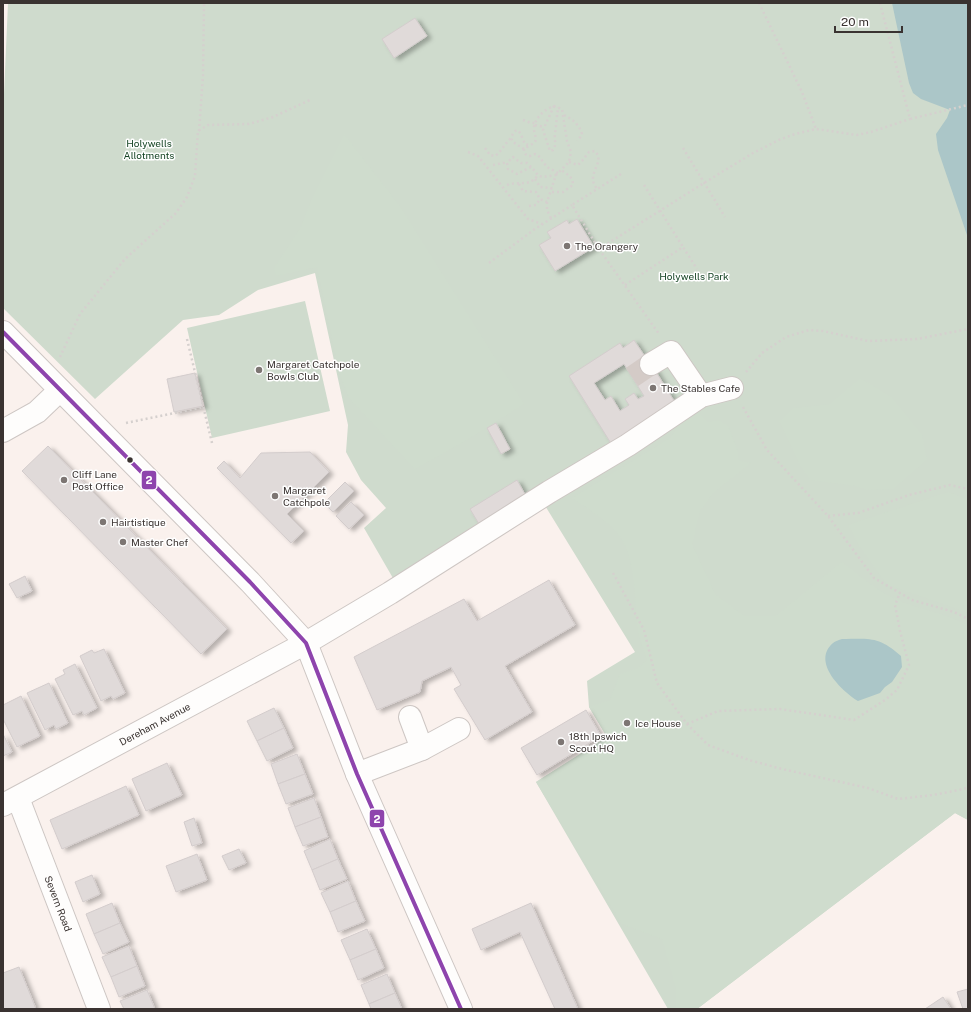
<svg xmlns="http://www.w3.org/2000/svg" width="971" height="1012" viewBox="0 0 971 1012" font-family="'Public Sans',sans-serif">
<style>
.green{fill:#cfdbcd}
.forest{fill:#cfdccd}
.water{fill:#abc6c8}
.building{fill:#e0dad9;stroke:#d3cccc;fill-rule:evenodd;filter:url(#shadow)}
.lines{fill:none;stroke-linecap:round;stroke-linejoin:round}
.minor-tunnel{stroke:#d4cbc7;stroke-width:22;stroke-dasharray:22 11;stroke-linecap:butt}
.minor-casing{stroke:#cdc6c3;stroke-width:24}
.path{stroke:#d5d0ce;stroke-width:2.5;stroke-dasharray:2 3;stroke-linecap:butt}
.minor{stroke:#fefdfc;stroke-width:22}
.bus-1-casing{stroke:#fff;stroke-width:7}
.bus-1{stroke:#8e44ad;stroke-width:4}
.poi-dot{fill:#7d7673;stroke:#fff;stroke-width:1.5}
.bus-dot{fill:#3a3331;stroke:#fff;stroke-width:1.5}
.labels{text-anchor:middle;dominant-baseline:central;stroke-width:3;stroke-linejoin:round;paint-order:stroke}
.park-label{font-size:10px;fill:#154424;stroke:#fff}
.poi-label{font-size:10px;fill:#3a3331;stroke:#fff;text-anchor:start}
.street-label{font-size:10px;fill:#3a3331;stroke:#fff}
.line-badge{stroke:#fff;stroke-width:1.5}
.badge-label{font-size:11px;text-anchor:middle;font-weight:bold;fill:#fff}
</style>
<defs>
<filter id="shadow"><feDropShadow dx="4.5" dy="2.5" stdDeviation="2" flood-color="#0004"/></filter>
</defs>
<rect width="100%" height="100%" fill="#faf1ed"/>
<g class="green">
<path d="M8,3H968V820L955,813L697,1009H668L536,782L607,737L589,707L587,681L635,652L544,504L401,592L364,528L386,508L361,480L346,452L348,425L315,273L258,290L219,315L183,320L95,399L3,308V117Z"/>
<path d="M305,301L330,411L212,438L187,328Z"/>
</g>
<g class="forest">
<path d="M344,134L401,208L524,404L467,440L415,469L349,398L339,372L317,267L276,276L274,268L301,227L311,200Z"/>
<path d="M860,378L892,397L922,434L927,460L894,489L867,490L856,486L810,480L800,466L779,421L793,408L829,404Z"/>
<path d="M690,413H699L708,422L718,420L728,426L738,452V460L751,463L713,493L700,511L692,544L715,594L744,616H776L842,562C855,572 868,583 882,592C908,608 941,611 968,625V820L955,813L697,1009H676V989L662,939L622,924L536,782L607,737L589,707L610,700L620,674L638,668L647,660C644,651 640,641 638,631C634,602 637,557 618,534C606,519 588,509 572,498L670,438L683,420Z"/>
<path d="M948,492L968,499V613L886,584L859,546L848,525Z"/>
</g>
<g class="water">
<path d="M892,3H968V238L938,150L936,134L947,118L950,110L921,99L913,93L909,83Z"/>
<path d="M842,639C870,639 878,636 901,656L902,667L892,682L885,687L880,693L858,701C842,691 811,662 833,643C835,641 839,640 842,639Z"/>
</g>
<g class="building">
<path d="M415,18L427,36L394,58L382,39Z"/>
<path d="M577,219L594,247L555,271L539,245L551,238L547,232L567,220L569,224Z"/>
<path d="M634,340L644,355L645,354L676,404L612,445L569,376L620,343L623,348ZM624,364L644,396L638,399L634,393L625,399L629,405L620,411L611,396L605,400L594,383Z"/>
<path d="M195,373L203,406L174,412L167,379Z"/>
<path d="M496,423L510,449L501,454L487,428Z"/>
<path d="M48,446L227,629L201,654L22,471Z"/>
<path d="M310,452L329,472L287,514L304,531L291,543L217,468L224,461L240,478L261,453Z"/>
<path d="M517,480L526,496L479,524L470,509Z"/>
<path d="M345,482L354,491L333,512L324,503Z"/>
<path d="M351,502L364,515L349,529L336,516Z"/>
<path d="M25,576L32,591L17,598L9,584Z"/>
<path d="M549,580L575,625L505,666L532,712L485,740L454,689L461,685L451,667L422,681L420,692L377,710L354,657L464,599L477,621Z"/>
<path d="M104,649L125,693L113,699L111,696L101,701L80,656L92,650L94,653Z"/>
<path d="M75,664L97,708L84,715L82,711L73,715L55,679L65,674L63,670Z"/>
<path d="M49,683L68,723L56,729L54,725L45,730L27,693Z"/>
<path d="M21,696L40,736L17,747L3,719V705Z"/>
<path d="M274,708L284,728L257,741L247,721Z"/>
<path d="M586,710L601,736L537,775L521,748Z"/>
<path d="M284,728L293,748L267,761L257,741Z"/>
<path d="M3,734L12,752L3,756Z"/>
<path d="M297,754L305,774L278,784L271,764Z"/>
<path d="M167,763L182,795L146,811L132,779Z"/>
<path d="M305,774L313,794L286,804L278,784Z"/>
<path d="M126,786L139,815L62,849L50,820Z"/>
<path d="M314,798L321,817L295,827L288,808Z"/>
<path d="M321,817L328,837L303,846L295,827Z"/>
<path d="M194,818L202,843L192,846L184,822Z"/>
<path d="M330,839L338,859L312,870L304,851Z"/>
<path d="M239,849L246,863L229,870L222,856Z"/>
<path d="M197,854L207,880L176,892L166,866Z"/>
<path d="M338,859L347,879L320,890L312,870Z"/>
<path d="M92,875L100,894L83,902L75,882Z"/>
<path d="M348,881L356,901L330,912L321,893Z"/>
<path d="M356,901L365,921L338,932L330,912Z"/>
<path d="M112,903L120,923L94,934L86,914Z"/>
<path d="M531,903L578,1009H555L520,932L481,950L472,929Z"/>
<path d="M120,923L129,942L103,954L94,934Z"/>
<path d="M367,929L376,949L350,960L341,940Z"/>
<path d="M129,946L137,966L111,977L102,957Z"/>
<path d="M376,949L384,968L358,980L350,960Z"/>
<path d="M137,966L145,986L119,997L111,977Z"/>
<path d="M19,967L36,1009H3V973Z"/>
<path d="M387,974L395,993L369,1004L361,985Z"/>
<path d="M968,989V1009H963L957,992Z"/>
<path d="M147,990L155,1009H124L120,1001Z"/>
<path d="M395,993L402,1009H371L369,1004Z"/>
<path d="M943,997L951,1009H925Z"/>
</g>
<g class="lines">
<path class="minor-tunnel" d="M632,377L651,364"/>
<defs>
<g id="minor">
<path d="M3,332L250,582L306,643L357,774L461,1009"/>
<path d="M651,364L671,352L701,396"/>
<path d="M3,431L37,412L60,390"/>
<path d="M410,717L422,749"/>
<path d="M357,774L422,749L459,729"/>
<path id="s1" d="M18,798L99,1009"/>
<path id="s2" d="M3,805L306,643L390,593L549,492L628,445L701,396L732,388"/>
</g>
</defs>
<use href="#minor" class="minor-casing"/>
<g class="path">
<path d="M759,3L802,92L816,129"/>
<path d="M880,3L910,119L968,105"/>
<path d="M554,106L543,130L550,151L553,150C557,144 554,140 555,134C556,125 557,116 558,107"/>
<path d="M564,115C572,119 579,124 582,134L578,141"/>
<path d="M523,120L531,123H535"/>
<path d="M535,125L544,127"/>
<path d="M199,131L203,76L204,3"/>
<path d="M485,148L490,155L495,156C502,151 505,143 511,138"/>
<path d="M683,148L725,217"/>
<path d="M524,149L513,142L511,138C518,120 522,139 525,144L528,145"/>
<path d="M468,152L478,156L528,219L542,224"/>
<path d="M569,162L578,165L582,161L589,152L595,151C604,161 592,169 593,180C593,183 595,186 597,189"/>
<path d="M493,165L503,163H507"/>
<path d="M531,167L517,174L508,169L507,163L513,157L521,163H527C542,176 533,179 556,175"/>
<path d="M621,174L572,205L599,249L659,334"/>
<path d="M535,179L540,187L552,188"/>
<path d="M519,184L523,191L536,192L540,199L547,202"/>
<path d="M507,185C518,181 530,187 537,176"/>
<path d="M644,185L683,247"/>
<path d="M552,192H563L573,185C573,177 567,174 561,170"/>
<path d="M529,206L536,205L540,199"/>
<path d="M551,218L547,210V202L556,175L569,162L571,152L567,141L562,109L554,106C545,109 534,118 534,129C534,133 537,138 535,142C533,144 527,147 524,149V152C527,157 530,157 535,154L538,155L547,167L558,173"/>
<path d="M599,249L704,183L753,153L781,139L795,134L816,129L857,135L871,132L910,119"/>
<path d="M489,263L535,229L572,205"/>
<path d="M625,285L683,247L697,269"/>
<path d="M187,339L212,443"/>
<path d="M60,357L80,314L125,259L176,213L187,197L195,176L198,131L208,125L249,124L273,117L310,100"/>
<path d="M746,372L762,353L786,337L809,330L823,331L868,341L917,339L968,329"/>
<path d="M743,407L767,450L828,516L874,578L912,600L954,612L968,619"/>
<path d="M126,423L204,407"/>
<path d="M828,516L858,513L909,495L950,485L968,489"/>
<path d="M613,573L644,630L657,683L687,724L708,745L749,760L782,769L868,788L898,799L933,795L964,789L968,787"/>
<path d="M687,724L718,711L780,709L854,720L885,700L897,690L909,665L900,631L895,605L900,593"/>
</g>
<use href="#minor" class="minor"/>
<defs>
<path id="bus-1" d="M3,332L250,582L306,643L357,774L461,1009"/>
</defs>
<use href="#bus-1" class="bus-1-casing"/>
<use href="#bus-1" class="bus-1"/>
</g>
<g class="poi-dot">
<circle cx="567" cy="246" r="4"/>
<circle cx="259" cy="370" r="4"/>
<circle cx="653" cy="388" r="4"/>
<circle cx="64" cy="480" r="4"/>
<circle cx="275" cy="496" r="4"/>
<circle cx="103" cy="522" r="4"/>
<circle cx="123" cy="542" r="4"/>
<circle cx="627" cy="723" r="4"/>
<circle cx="561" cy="742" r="4"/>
</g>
<circle class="bus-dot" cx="130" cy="460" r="3.5"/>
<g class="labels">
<g class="park-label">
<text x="149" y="143">Holywells<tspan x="149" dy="12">Allotments</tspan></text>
<text x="694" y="276">Holywells Park</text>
</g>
<g class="poi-label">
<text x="575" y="246">The Orangery</text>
<text x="267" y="364">Margaret Catchpole<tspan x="267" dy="12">Bowls Club</tspan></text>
<text x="661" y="388">The Stables Cafe</text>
<text x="72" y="474">Cliff Lane<tspan x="72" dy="12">Post Office</tspan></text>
<text x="283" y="490">Margaret<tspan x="283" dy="12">Catchpole</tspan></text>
<text x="111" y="522">Hairtistique</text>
<text x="131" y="542">Master Chef</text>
<text x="635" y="723">Ice House</text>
<text x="569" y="736">18th Ipswich<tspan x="569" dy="12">Scout HQ</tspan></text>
</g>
<g class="street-label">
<text stroke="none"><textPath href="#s2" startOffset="172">Dereham Avenue</textPath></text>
<text stroke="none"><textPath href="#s1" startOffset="113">Severn Road</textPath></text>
</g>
</g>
<g class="line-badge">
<rect x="141" y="470" width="16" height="20" rx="4" fill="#8e44ad"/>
<rect x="369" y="809" width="16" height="19" rx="4" fill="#8e44ad"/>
</g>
<g class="badge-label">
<text x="149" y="484">2</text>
<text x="377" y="823">2</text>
</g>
<rect width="971" height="1012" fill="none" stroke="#3a3331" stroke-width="8"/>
<path d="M835 26v6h67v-6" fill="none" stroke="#3a3331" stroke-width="2"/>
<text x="841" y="26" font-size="12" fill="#3a3331" stroke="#ffffff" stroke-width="3" paint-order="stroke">20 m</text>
</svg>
